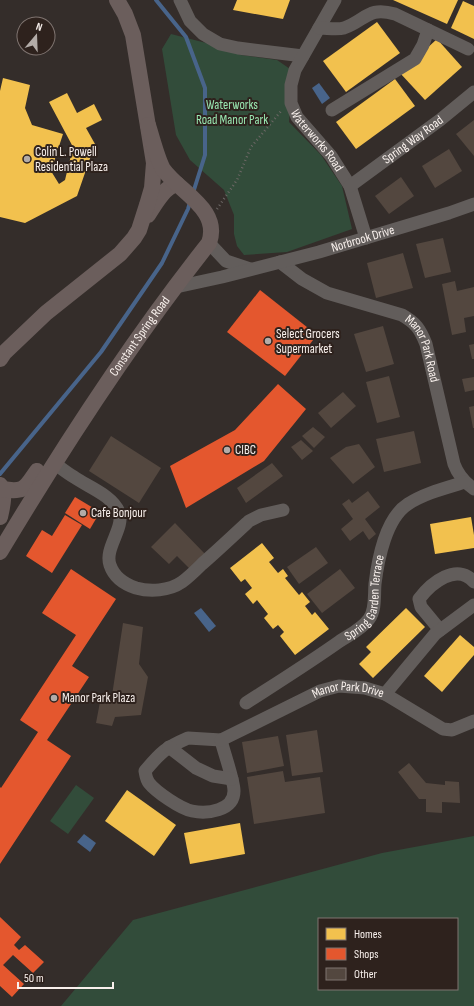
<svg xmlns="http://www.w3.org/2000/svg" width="474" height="1006" viewBox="0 0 474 1006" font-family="'Sofia Sans Condensed',sans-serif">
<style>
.green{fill:#324c3a;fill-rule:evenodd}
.water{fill:#48648a}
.homes{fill:#f2c14e}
.shops{fill:#e4572e}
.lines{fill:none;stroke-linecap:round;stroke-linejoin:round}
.stream{stroke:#48648a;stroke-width:4}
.building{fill:#53473f}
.path{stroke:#6d6866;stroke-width:2.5;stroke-dasharray:1 3;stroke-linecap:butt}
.minor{stroke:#625d5b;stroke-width:13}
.major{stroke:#6b5e5c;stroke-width:16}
.poi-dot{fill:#b3aca8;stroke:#2e221d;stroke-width:1.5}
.labels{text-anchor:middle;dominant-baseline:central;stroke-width:4;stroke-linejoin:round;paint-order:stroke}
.park-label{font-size:13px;fill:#99e7b1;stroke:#2e221d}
.street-label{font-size:13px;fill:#f8f0ec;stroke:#2e221d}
.poi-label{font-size:13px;fill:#f8f0ec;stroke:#2e221d;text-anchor:start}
</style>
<rect width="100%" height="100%" fill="#342d2a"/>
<g class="green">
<path d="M171,34L214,45L241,55L277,60L293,71L289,122L321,155L342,186L352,229L287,252L244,255L237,246L234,234V215L224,190L190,160L176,135L162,49Z"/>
<path d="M76,785L94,798L68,834L50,821Z"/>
<path d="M474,836V1006H61L133,920L382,853ZM319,919H457V989H319Z"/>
</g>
<g class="water">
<path d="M319,83L330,98L322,104L312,88Z"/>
<path d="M201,608L216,626L209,632L194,613Z"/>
<path d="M84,834L96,843L90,852L77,842Z"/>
</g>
<g class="homes">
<path d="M237,0H290L283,19L233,10Z"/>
<path d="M393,0H458L447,24Z"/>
<path d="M463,1L474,6V39L451,28Z"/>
<path d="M377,22L400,53L346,92L323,61Z"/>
<path d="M437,39L462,67L425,100L400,73Z"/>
<path d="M3,78L30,85L25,108L32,125L63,134L51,171L59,184L65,180L73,147L49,102L67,93L77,113L94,104L102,120L86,128L95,144L77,196L25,223L0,217V91Z"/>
<path d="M395,79L415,106L356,149L336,122Z"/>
<path d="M471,517L474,535V548L435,554L430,524Z"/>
<path d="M262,543L274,558L269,562L278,573L283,569L288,576L285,578L299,595L302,592L310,602L305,606L312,615L315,612L329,629L295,655L280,636L284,632L278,625L273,629L264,618L268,614L257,600L253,604L245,594L252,588L245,579L241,582L230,568Z"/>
<path d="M406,608L425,627L373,678L359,664L371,652L366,647Z"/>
<path d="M460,635L474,647V655L442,692L424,676Z"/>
<path d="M127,790L176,825L154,856L105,821Z"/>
<path d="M240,823L245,854L190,864L184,833Z"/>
</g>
<g class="shops">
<path d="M260,290L317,335L285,376L227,332Z"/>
<path d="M278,384L306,409L264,461L186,508L170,466L235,430Z"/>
<path d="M75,497L100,512L90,529L65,513Z"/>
<path d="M65,515L82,525L52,573L26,556L42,530L52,536Z"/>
<path d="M71,569L116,599L72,666L89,677L47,740L71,756L0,864V787L1,788L38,732L20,720L76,635L42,613Z"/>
<path d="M0,917L21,937L14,945L19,950L25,945L44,962L33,973L13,955L3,965L24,984L12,997L0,986Z"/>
</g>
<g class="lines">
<g class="stream">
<path d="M156,0L186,37L205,88V155L193,193"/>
<path d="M0,474L101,352L162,263L188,209L190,202"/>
</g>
</g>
<g class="building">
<path d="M474,120V156L456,134Z"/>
<path d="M449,149L462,171L435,188L422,166Z"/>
<path d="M401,177L414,196L389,214L375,196Z"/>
<path d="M443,238L451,272L425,278L416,244Z"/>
<path d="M403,253L413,288L376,298L367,263Z"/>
<path d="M455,281L457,291L474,287V316L464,318L466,332L452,335L442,284Z"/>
<path d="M383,326L394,364L366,372L354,334Z"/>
<path d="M474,344V359H472L469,345Z"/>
<path d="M389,376L400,417L377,423L366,382Z"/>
<path d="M474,377V390L465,392L462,379Z"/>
<path d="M343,392L356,406L331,428L318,413Z"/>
<path d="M474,406V428H473L469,407Z"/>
<path d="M313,427L325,437L314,448L302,436Z"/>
<path d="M414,431L421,463L384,472L376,439Z"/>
<path d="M111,436L161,468L139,503L89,471Z"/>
<path d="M301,440L313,451L302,460L291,447Z"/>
<path d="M359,444L375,467L353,484L330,458L346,447Z"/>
<path d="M272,463L283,476L246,503L237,488Z"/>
<path d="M368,491L380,507L365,519L376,534L369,540L363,531L350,541L341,529L353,519L342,504L349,499L352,503Z"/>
<path d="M175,523L205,554L190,569L177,556L169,564L151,547Z"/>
<path d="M316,547L328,563L299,584L287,567Z"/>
<path d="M340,569L355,588L322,613L307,594Z"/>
<path d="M123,623L143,627L139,664L148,677L141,715L115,717L112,726L96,723L100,702H111Z"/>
<path d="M317,730L323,772L292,776L286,735Z"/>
<path d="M278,736L284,766L247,773L242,742Z"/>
<path d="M409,763L426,783L445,785V781L459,782L460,803L442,802V813L426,812V799H419L398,772Z"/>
<path d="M283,771L285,782L320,777L325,813L254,824L247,777Z"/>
</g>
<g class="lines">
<path class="path" d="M217,209L237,180L251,147L282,110"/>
<g class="minor">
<path d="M180,0L190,21L203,34L220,44L238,48L303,56"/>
<path id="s1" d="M335,0L295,70L291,85V103L297,117L331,156L350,186L366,238"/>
<path d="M319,28C327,28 337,30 344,28C366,20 368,6 395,14L468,49"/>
<path d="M332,110L415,59L423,45L428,30"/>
<path id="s2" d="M350,186L440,120L474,92"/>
<path d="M209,243L226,261L250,269"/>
<path id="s3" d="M280,262L302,279L327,293L402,315C416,323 420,329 426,344L454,464C458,475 464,482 474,489"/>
<path id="s4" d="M176,287L222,277L319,252L449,213L474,204"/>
<path d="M54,463C61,468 67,473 74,477C88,487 112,495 119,512C125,528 104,548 110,565C114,577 124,584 136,588C150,592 169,591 182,582C189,577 196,570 202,564C218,550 234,535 249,521L261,515L283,510"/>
<path d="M440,630L421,607L419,599C431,583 457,562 474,582"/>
<path d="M385,694L435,634L474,605"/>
<path id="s5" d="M246,703C277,683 309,663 340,641C349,635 362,629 369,619C376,610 374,595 375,584C378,559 386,518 408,504C425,493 446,488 465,482"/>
<path d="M188,738L221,740C224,753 234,780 234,791C234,811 207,814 192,811C181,809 156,792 149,783C146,779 146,776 145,771C161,752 165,748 188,738Z"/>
<path id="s6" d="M221,740L320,691L339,686L365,688L385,694L443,729L452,730L474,721"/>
<path d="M169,747L196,768L213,776L232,779"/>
</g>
<g class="major">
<path d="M148,215C155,204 164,187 177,184"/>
<path d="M0,359L4,353L46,313L120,254L134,238L139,230L147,205L152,188L154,163L133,35L125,14L117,0"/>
<path d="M0,485C6,493 2,508 0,517"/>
<path d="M2,489C25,493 25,488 37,471"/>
<path id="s7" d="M0,552C64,445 132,340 209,243C221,209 180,193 163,169C158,161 151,135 148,125"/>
</g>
</g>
<g class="poi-dot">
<circle cx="27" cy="159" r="4"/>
<circle cx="268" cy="341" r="4"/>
<circle cx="227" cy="450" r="4"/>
<circle cx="83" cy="513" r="4"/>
<circle cx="54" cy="698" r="4"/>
</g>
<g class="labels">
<g class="park-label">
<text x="232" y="105">Waterworks<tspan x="232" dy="15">Road Manor Park</tspan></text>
</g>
<g class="street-label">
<text stroke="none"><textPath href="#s1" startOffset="160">Waterworks Road</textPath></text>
<text stroke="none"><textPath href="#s2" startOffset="78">Spring Way Road</textPath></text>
<text stroke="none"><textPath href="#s4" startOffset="193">Norbrook Drive</textPath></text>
<text stroke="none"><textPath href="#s7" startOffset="257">Constant Spring Road</textPath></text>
<text stroke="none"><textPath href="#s3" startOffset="176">Manor Park Road</textPath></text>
<text stroke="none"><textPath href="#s5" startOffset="167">Spring Garden Terrace</textPath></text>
<text stroke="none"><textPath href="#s6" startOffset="139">Manor Park Drive</textPath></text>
</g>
<g class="poi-label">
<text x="35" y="152">Colin L. Powell<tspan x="35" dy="15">Residential Plaza</tspan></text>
<text x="276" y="334">Select Grocers<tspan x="276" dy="15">Supermarket</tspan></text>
<text x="235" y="450">CIBC</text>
<text x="91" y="513">Cafe Bonjour</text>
<text x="62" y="698">Manor Park Plaza</text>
</g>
</g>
<rect x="318" y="918" width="140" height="72" fill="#2e221d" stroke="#7f7470"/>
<rect x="326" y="928" width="20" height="12" fill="#f2c14e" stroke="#7f7470"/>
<text x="354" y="938" font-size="12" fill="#f8f0ec">Homes</text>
<rect x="326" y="948" width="20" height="12" fill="#e4572e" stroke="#7f7470"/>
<text x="354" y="958" font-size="12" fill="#f8f0ec">Shops</text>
<rect x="326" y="968" width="20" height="12" fill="#53473f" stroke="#7f7470"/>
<text x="354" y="978" font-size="12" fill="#f8f0ec">Other</text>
<g transform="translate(36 36) rotate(19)"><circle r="19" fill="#2e221d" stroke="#7f7470"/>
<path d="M0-3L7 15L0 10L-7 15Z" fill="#b3aca8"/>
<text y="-6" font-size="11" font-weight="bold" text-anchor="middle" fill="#f8f0ec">N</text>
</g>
<path d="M18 982v6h95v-6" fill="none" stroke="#f8f0ec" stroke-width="2"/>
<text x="24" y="982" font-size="12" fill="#f8f0ec" stroke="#2e221d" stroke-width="3" paint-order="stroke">50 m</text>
</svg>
